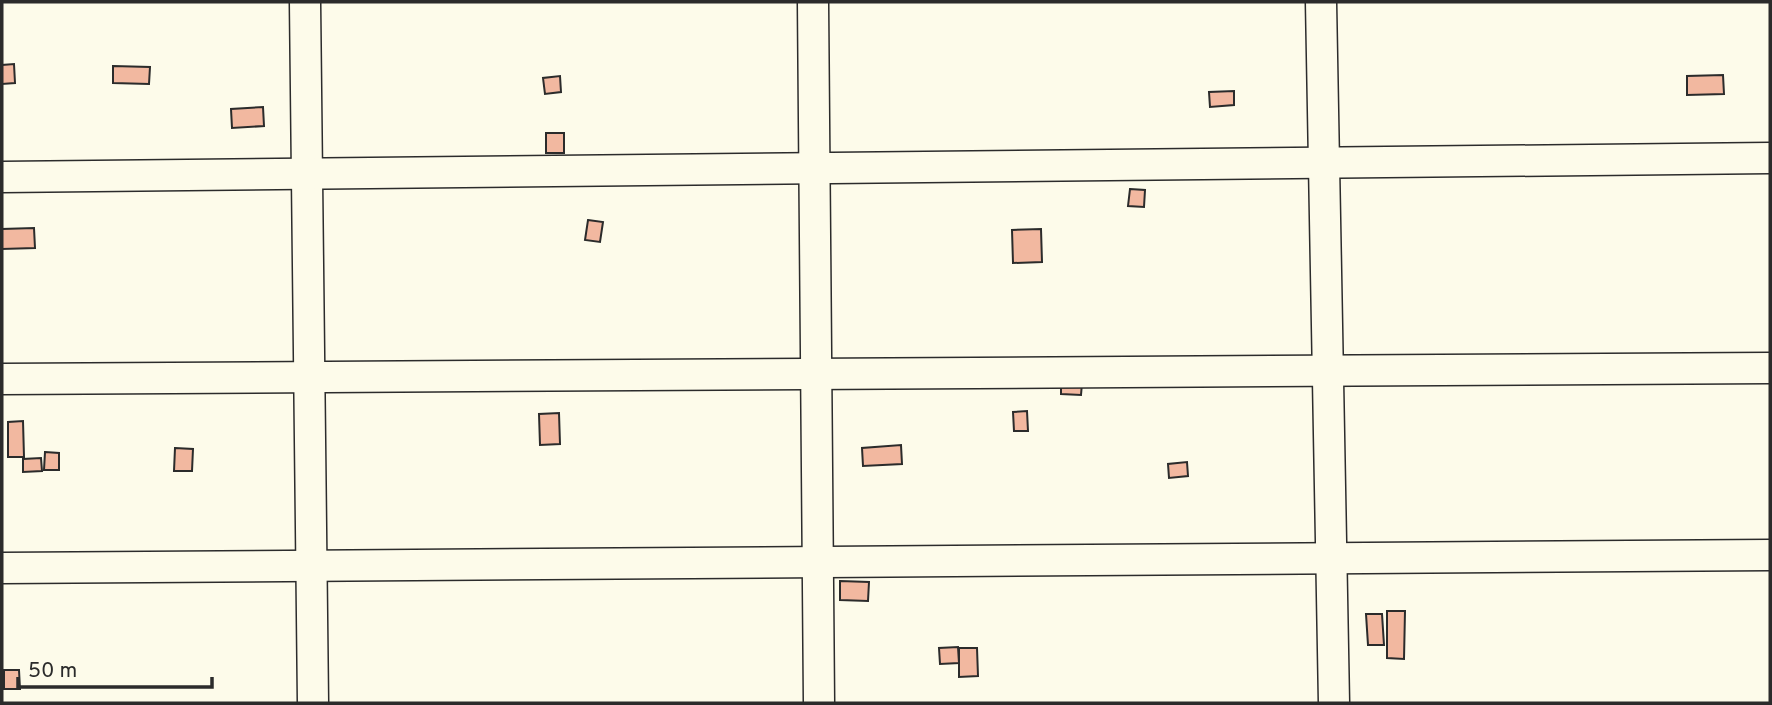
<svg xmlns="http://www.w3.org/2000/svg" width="1772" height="705" viewBox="0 0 1772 705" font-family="Overpass,sans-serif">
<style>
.building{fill:#f2b8a0;stroke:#2b2b2b;stroke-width:2}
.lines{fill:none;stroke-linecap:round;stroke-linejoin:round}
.minor-casing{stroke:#2b2b2b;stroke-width:33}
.minor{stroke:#fdfbea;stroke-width:30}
</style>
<rect width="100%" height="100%" fill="#fdfbea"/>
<g class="building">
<path d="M14,64L15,83L2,84V65Z"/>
<path d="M113,66L150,67L149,84L113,83Z"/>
<path d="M1723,75L1724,94L1687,95V76Z"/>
<path d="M560,76L561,92L545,94L543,78Z"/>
<path d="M1234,91V105L1210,107L1209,92Z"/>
<path d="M263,107L264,126L232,128L231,109Z"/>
<rect x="546" y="133" width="18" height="20"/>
<path d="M1130,189L1145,190L1144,207L1128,206Z"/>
<path d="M588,220L603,222L600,242L585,240Z"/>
<path d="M34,228L35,248L2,249V229Z"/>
<path d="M1041,229L1042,262L1013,263L1012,230Z"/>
<path d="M1061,383H1082L1081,395L1061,394Z"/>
<path d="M1027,411L1028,431H1014L1013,412Z"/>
<path d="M559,413L560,444L540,445L539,414Z"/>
<path d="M23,421L24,457H8V422Z"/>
<path d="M901,445L902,464L863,466L862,448Z"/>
<path d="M175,448L193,449L192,471H174Z"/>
<path d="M45,452L59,453V470H44Z"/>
<path d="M41,458L42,471L23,472V459Z"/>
<path d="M1187,462L1188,476L1169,478L1168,464Z"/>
<path d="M840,581L869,582L868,601L840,600Z"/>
<path d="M1387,611H1405L1404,659L1387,658Z"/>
<path d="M1366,614H1382L1384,645H1368Z"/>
<path d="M958,647L959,663L940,664L939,648Z"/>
<path d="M959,648H977L978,676L959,677Z"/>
<path d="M4,670H19L20,689H4Z"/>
</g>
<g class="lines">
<defs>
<g id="minor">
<path d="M305,2L313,703"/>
<path d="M813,2L819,703"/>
<path d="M1321,2L1334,703"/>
<path d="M2,177L1770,158"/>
<path d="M2,379L1770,368"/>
<path d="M2,568L1770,555"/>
</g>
</defs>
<use href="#minor" class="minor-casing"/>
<use href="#minor" class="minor"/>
</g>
<rect width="1772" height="705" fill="none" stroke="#2b2b2b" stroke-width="7"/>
<path d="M18 677v10h194v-10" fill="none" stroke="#2b2b2b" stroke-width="3.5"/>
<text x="28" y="677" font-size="21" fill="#2b2b2b" stroke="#fdfbea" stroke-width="5" paint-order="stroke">50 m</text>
</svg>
